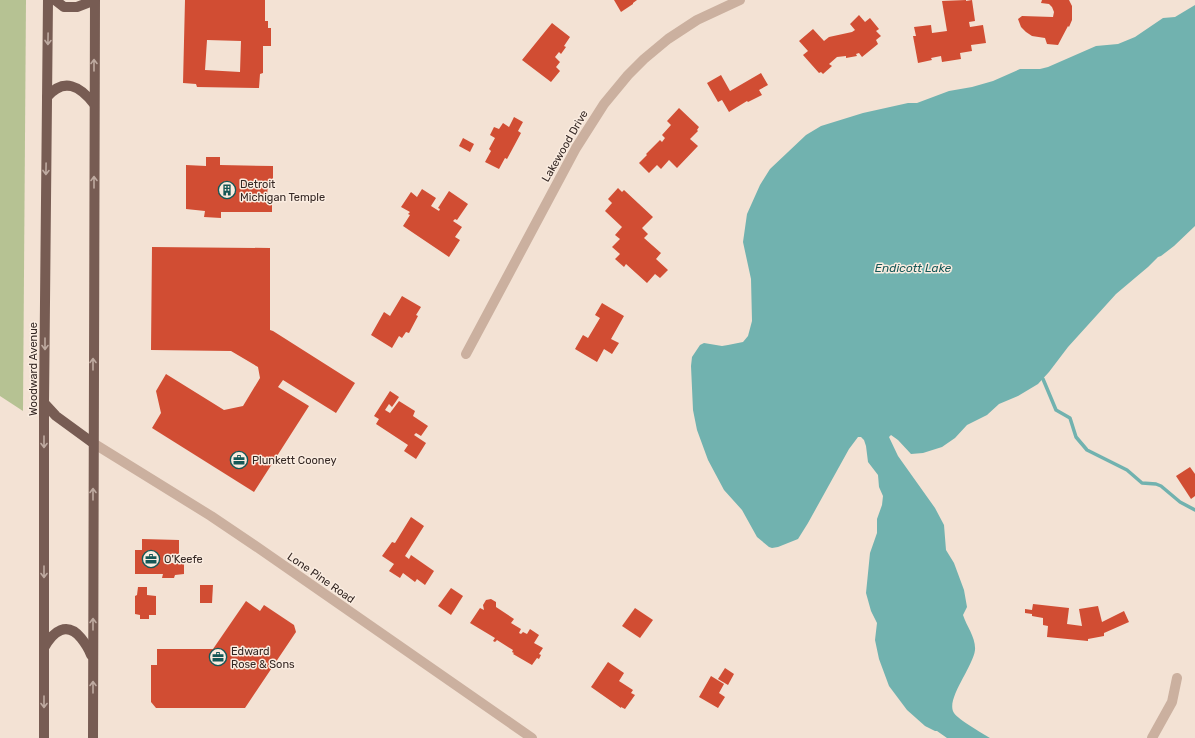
<svg xmlns="http://www.w3.org/2000/svg" width="1195" height="738" font-family="Rubik,sans-serif">
	<style>
		.green { fill: #b6c293 }
		.water { fill: #71b2af }
		.lines { fill: none; stroke-linecap: round; stroke-linejoin: round }
		.stream { stroke: #71b2af; stroke-width: 3.5 }
		.building { fill: #d14d33; fill-rule: evenodd }
		.minor { stroke: #cbb09f; stroke-width: 10 }
		.major { stroke: #775c53; stroke-width: 10 }
		.oneway { stroke: #bfaba1 }
		.labels { text-anchor: middle; dominant-baseline: central; stroke-width: 3; stroke-linejoin: round; paint-order: stroke }
		.street-label { font-size: 11px; fill: #342723; stroke: #faece0 }
		.poi-label { font-size: 11px; fill: #342723; stroke: #faece0; text-anchor: start }
		.water-label { font-size: 12px; font-style: italic; fill: #165857; stroke: #faece0 }
	</style>
	<rect width="100%" height="100%" fill="#f3e2d4"/>
	<polygon class="green" points="0,0 26,0 23,411 0,396"/>
	<path class="water" d="M 1195,5 L 1195,226 L 1174,246 L 1161,256 L 1158,257 L 1148,267 L 1116,294 L 1068,347 L 1049,372 L 1038,384 L 1018,396 L 999,404 L 987,415 L 967,425 L 955,438 L 942,447 L 923,453 L 911,454 L 898,440 L 891,435 L 889,437 L 898,456 L 935,508 L 944,525 L 946,550 L 954,563 L 964,590 L 967,607 L 963,615 C 967,627 976,638 975,650 C 973,667 945,700 954,713 C 959,720 982,733 990,738 L 947,738 L 937,731 L 935,731 L 925,726 L 907,710 L 889,686 L 879,659 L 875,640 L 877,623 L 871,611 L 866,593 L 870,553 L 877,533 L 877,519 L 882,505 L 883,496 L 879,487 L 878,475 L 868,462 L 866,446 L 864,440 L 861,437 L 858,437 L 849,449 L 808,523 L 798,539 L 778,547 L 772,548 L 769,547 L 757,537 L 742,510 L 724,490 L 708,460 L 697,430 L 693,410 L 691,366 L 692,357 L 700,345 L 704,343 L 722,346 L 728,345 L 743,342 L 748,336 L 752,321 L 751,279 L 743,242 L 747,214 L 760,185 L 770,169 L 806,135 L 821,126 L 863,113 L 908,103 L 917,103 L 949,91 L 972,87 L 993,81 L 1020,69 L 1040,69 L 1048,67 L 1096,46 L 1118,44 L 1135,37 L 1163,18 L 1175,17 Z"/>
	<g class="lines">
		<polyline class="stream" points="1043,379 1056,410 1070,418 1076,437 1087,450 1127,470 1142,483 1156,484 1161,486 1180,502 1195,510"/>
	</g>
	<g class="building">
		<path d="M 185,0 L 265,0 L 265,21 L 268,21 L 268,28 L 271,28 L 271,46 L 263,46 L 263,73 L 260,74 L 259,88 L 197,87 L 196,84 L 183,83 ZM 207,40 L 241,41 L 240,72 L 205,70 Z"/>
		<polygon points="614,0 637,0 633,3 633,4 621,12"/>
		<polygon points="966,0 966,1 972,0 975,21 969,22 970,27 983,25 986,43 971,45 972,51 960,53 961,59 942,62 941,56 931,58 932,60 918,63 913,36 916,36 914,27 931,25 932,33 947,31 942,1"/>
		<polygon points="1042,0 1069,0 1072,6 1072,20 1069,27 1068,26 1058,45 1047,44 1045,38 1032,36 1026,32 1021,27 1018,19 1022,16 1053,17 1054,12 1052,7 1049,4 1041,3"/>
		<polygon points="859,15 865,22 870,18 879,29 876,31 881,36 876,40 878,44 862,57 859,53 856,54 857,56 846,58 846,56 837,57 829,64 832,66 823,74 821,72 819,73 803,55 808,51 799,41 813,29 824,41 829,37 852,32 855,30 850,24"/>
		<polygon points="552,23 570,37 564,46 566,47 561,54 559,52 555,57 560,62 556,67 560,71 551,82 522,60"/>
		<polygon points="761,73 768,85 759,90 762,95 748,102 747,101 729,112 722,100 718,102 707,83 721,75 730,91"/>
		<polygon points="679,108 699,127 697,130 698,131 690,139 698,146 677,168 669,160 661,169 657,165 649,173 639,163 647,155 646,154 660,140 662,142 665,138 662,135 671,125 667,121"/>
		<polygon points="514,117 523,122 518,131 521,133 507,159 505,158 499,169 485,162 491,151 489,149 495,138 490,135 494,127 499,129 503,123 509,127"/>
		<polygon points="463,138 474,144 470,152 459,146"/>
		<polygon points="206,157 220,157 220,165 273,166 273,182 268,183 267,197 272,197 272,212 221,212 221,218 204,217 205,211 186,209 186,165 206,166"/>
		<polygon points="618,188 622,192 624,190 653,217 642,228 648,234 644,238 661,253 656,259 668,270 660,278 655,274 647,283 626,264 624,267 615,259 620,254 612,247 620,239 615,235 622,227 605,211 612,203 608,199"/>
		<polygon points="422,189 436,198 431,206 439,211 440,209 438,208 449,191 468,204 457,220 455,219 453,221 462,227 455,237 460,240 449,257 403,226 410,215 408,214 410,212 401,207 411,192 417,197"/>
		<polygon points="152,247 270,248 270,330 273,331 355,383 336,413 283,380 278,387 309,406 254,492 152,428 161,413 156,391 166,374 224,410 243,406 260,378 258,367 231,351 151,350"/>
		<polygon points="402,296 421,307 416,315 418,316 409,333 406,332 402,338 399,336 392,348 371,335 384,312 390,316"/>
		<polygon points="602,303 624,316 611,339 619,343 612,354 604,349 597,362 575,349 583,335 588,338 600,318 595,315"/>
		<polygon points="390,391 399,397 392,407 389,404 385,410 390,413 399,401 415,411 413,416 428,426 421,436 416,433 414,435 426,443 416,459 404,451 408,445 376,424 379,419 374,416"/>
		<polygon points="1190,467 1195,474 1195,496 1191,499 1176,476"/>
		<polygon points="411,517 424,526 405,556 409,559 411,555 434,571 425,585 417,579 415,582 403,573 400,578 389,571 394,564 382,556 392,542 395,543"/>
		<polygon points="142,539 179,540 179,554 167,555 168,563 184,563 184,574 175,575 174,578 162,578 163,574 135,574 135,550 142,550"/>
		<polygon points="200,585 213,585 212,603 200,603"/>
		<polygon points="138,587 147,587 147,595 156,596 156,615 149,615 149,619 140,619 140,615 135,614 135,596 137,595"/>
		<polygon points="451,588 463,596 451,615 438,606"/>
		<polygon points="491,599 496,602 496,607 514,619 511,623 521,629 519,633 521,634 523,632 527,634 530,629 539,635 534,643 543,648 539,654 541,655 539,659 537,658 532,665 513,654 514,653 512,652 513,650 497,640 495,642 493,641 495,638 470,623 480,608 484,610 483,605 486,600"/>
		<polygon points="246,601 260,611 264,605 294,625 296,632 245,708 156,708 151,702 151,665 157,665 157,649 213,649"/>
		<polygon points="1033,604 1069,608 1067,624 1082,626 1079,609 1098,606 1102,622 1124,611 1129,622 1104,633 1104,636 1088,639 1088,641 1047,637 1048,626 1043,625 1043,618 1032,616 1032,614 1025,613 1025,609 1032,610"/>
		<polygon points="635,608 653,620 640,638 622,626"/>
		<polygon points="608,662 624,673 619,681 633,690 631,693 635,695 625,709 621,707 621,708 591,687"/>
		<polygon points="725,668 734,674 728,685 718,679"/>
		<polygon points="711,676 724,684 719,693 725,697 718,708 699,697"/>
	</g>
	<g class="lines">
		<g class="minor">
			<polyline points="466,354 576,148 604,104 628,75 644,59 668,39 697,20 740,0"/>
			<polyline points="93,443 211,516 254,545 532,738"/>
			<polyline points="1152,738 1172,702 1177,678"/>
		</g>
		<g class="major">
			<polyline points="55,0 64,7 77,7 95,0"/>
			<path d="M 47,97 C 64,77 80,86 94,104"/>
			<polyline points="44,403 56,416 93,443"/>
			<path d="M 44,648 C 53,631 67,621 81,638 C 85,643 89,649 91,655"/>
			<polyline points="44,738 44,403 48,0"/>
			<polyline points="93,738 95,0"/>
		</g>
	</g>
	<defs><path id="oneway-shaft" d="M-6 0H5M1.5-3L5.5 0L1.5 3" fill="none" stroke-width="1.6" stroke-linecap="round" stroke-linejoin="round"/></defs>
	<g class="oneway">
		<use href="#oneway-shaft" transform="translate(48 39) rotate(91)"/>
		<use href="#oneway-shaft" transform="translate(94 65) rotate(-90)"/>
		<use href="#oneway-shaft" transform="translate(46 169) rotate(91)"/>
		<use href="#oneway-shaft" transform="translate(94 182) rotate(-90)"/>
		<use href="#oneway-shaft" transform="translate(45 344) rotate(90)"/>
		<use href="#oneway-shaft" transform="translate(93 364) rotate(-90)"/>
		<use href="#oneway-shaft" transform="translate(44 442) rotate(90)"/>
		<use href="#oneway-shaft" transform="translate(93 494) rotate(-90)"/>
		<use href="#oneway-shaft" transform="translate(44 572) rotate(90)"/>
		<use href="#oneway-shaft" transform="translate(93 624) rotate(-90)"/>
		<use href="#oneway-shaft" transform="translate(93 687) rotate(-90)"/>
		<use href="#oneway-shaft" transform="translate(44 702) rotate(90)"/>
	</g>
	<defs>
		<symbol id="building-ring" viewBox="-11 -11 22 22"><circle r="9.5" fill="#faece0" stroke="#165857" stroke-width="1.5"/><path d="M-4-6H4V6H1V3H-1V6H-4ZM-2.5-4.3h1.7v1.8h-1.7ZM.8-4.3h1.7v1.8H.8ZM-2.5-1h1.7V.8h-1.7ZM.8-1h1.7V.8H.8Z" fill="#165857"/></symbol>
		<symbol id="office-ring" viewBox="-11 -11 22 22"><circle r="9.5" fill="#faece0" stroke="#165857" stroke-width="1.5"/><path d="M-6-3h4V-5.5h4V-3h4V5H-6ZM-1-4.5V-3h2v-1.5ZM-6 0V1H6V0Z" fill="#165857"/></symbol>
	</defs>
	<g fill-rule="evenodd">
		<use href="#building-ring" x="217" y="180" width="20" height="20"/>
		<use href="#office-ring" x="229" y="450" width="20" height="20"/>
		<use href="#office-ring" x="141" y="549" width="20" height="20"/>
		<use href="#office-ring" x="208" y="647" width="20" height="20"/>
	</g>
	<g class="labels">
		<g class="street-label">
			<text transform="translate(565 146) rotate(-60)">Lakewood Drive</text>
			<text transform="translate(33 369) rotate(-90)">Woodward Avenue</text>
			<text transform="translate(321 578) rotate(35)">Lone Pine Road</text>
		</g>
		<g class="poi-label">
			<text x="240" y="184">Detroit<tspan x="240" dy="13">Michigan Temple</tspan></text>
			<text x="252" y="460">Plunkett Cooney</text>
			<text x="164" y="559">O'Keefe</text>
			<text x="231" y="651">Edward<tspan x="231" dy="13">Rose &amp; Sons</tspan></text>
		</g>
		<g class="water-label">
			<text x="913" y="268">Endicott Lake</text>
		</g>
	</g>
</svg>
